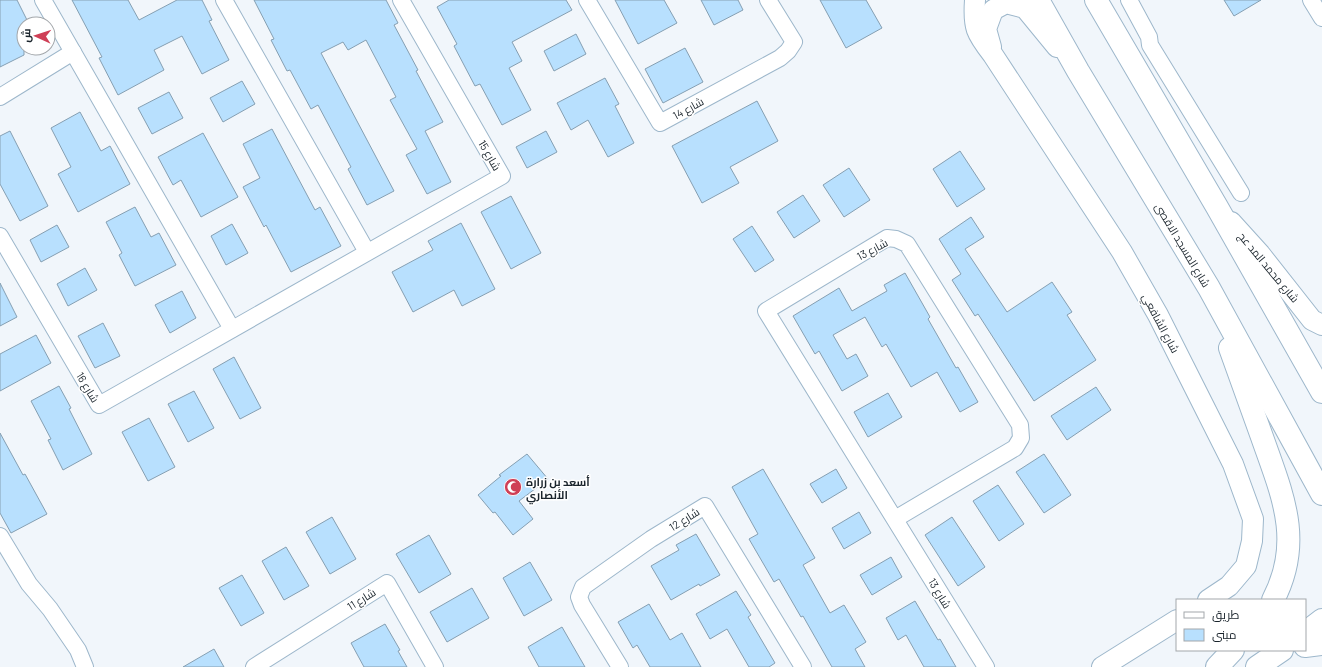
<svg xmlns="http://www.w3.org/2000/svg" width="1322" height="667" font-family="Barlow,Cairo,sans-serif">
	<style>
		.building { fill: #b8e0fe; stroke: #859fb2 }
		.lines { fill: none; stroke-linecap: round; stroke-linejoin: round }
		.minor-casing { stroke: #9db7cb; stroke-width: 18 }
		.tertiary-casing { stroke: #9db7cb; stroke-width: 22 }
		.secondary-casing { stroke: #9db7cb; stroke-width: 24 }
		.minor { stroke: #fff; stroke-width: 16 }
		.tertiary { stroke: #fff; stroke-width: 20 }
		.secondary { stroke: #fff; stroke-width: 22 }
		.labels { text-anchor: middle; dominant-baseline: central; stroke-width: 3; stroke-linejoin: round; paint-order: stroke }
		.street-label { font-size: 11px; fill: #1a242c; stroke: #fff }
		.poi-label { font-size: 11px; font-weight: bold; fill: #1a242c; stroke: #fff; text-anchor: start }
	</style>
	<rect width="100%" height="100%" fill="#f1f6fb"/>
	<g class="building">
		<polygon points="0,0 17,0 29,24 24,24 24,55 0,67"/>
		<polygon points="72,0 128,0 139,20 177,0 202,0 212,20 209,21 229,60 202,74 182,36 154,50 164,70 118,95 99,58 102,57"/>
		<polygon points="254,0 386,0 398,23 394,25 418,70 416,71 443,122 425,131 451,182 427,194 406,155 417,149 390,100 396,97 366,40 348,50 343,42 321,53 394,191 367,205 348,169 351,167 318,105 311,109 290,70 287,71 271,40 274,39"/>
		<polygon points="449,0 566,0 572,10 512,42 522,61 509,68 531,110 502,125 480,84 475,86 454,46 457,44 437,7"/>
		<polygon points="615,0 664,0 677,23 638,44"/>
		<polygon points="701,0 738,0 743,10 714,25"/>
		<polygon points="820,0 866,0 882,28 846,48"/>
		<polygon points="1224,0 1261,0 1234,16"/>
		<polygon points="576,34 586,54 554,71 544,51"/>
		<polygon points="685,48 703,82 663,103 645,69"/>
		<polygon points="605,78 619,104 615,106 634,143 608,157 588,120 571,130 557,103"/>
		<polygon points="242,81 255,104 223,122 210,98"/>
		<polygon points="169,92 183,118 152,134 138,108"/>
		<polygon points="757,101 778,141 730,167 739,183 702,203 672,146"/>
		<polygon points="80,112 101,151 110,146 130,184 78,212 58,174 71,167 51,128"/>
		<polygon points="272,129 315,210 320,207 341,246 291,272 266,225 264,227 243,187 260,178 243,144"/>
		<polygon points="10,131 48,206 20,221 0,184 0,136"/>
		<polygon points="546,131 557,152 527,168 516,147"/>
		<polygon points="203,133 238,197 201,217 181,180 173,185 158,157"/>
		<polygon points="960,151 985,189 957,207 933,169"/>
		<polygon points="849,168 870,200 844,217 823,185"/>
		<polygon points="803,195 820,221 794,238 777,212"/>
		<polygon points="511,196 541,253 511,269 481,212"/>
		<polygon points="135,207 151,237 159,233 176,265 135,286 119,255 122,253 106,222"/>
		<polygon points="971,217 984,237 965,249 1007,312 1052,282 1072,312 1067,315 1096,360 1034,401 978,314 975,316 952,280 961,274 939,239"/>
		<polygon points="461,223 495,289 462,306 454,290 413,312 392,272 433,250 428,241"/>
		<polygon points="232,224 248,253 226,265 211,236"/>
		<polygon points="57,225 69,247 41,262 30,240"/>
		<polygon points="752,226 774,260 755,272 733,239"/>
		<polygon points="85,268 97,290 68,306 57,284"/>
		<polygon points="905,273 930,317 928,319 956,368 958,367 978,402 960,412 937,372 911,387 886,344 882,347 865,317 833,335 847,359 856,354 868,376 842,391 819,351 815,354 793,316 839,288 852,311 887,291 884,285"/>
		<polygon points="0,283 17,317 0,326"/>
		<polygon points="182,291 196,318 170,333 155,305"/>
		<polygon points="103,323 120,356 95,368 78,336"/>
		<polygon points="36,335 51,363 0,391 0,354"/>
		<polygon points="234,357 261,408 240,419 213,369"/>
		<polygon points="59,386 71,408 69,409 92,454 63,470 48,440 51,439 31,401"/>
		<polygon points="1096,387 1111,410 1067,440 1051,416"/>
		<polygon points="194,391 214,428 188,442 168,404"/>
		<polygon points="888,393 902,417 868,437 854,412"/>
		<polygon points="149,418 175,467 148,481 122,432"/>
		<polygon points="0,433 23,475 25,474 47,514 11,533 0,513"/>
		<polygon points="527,454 548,479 519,501 533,519 513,535 495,512 493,513 478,495 501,476 499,475"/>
		<polygon points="1044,454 1071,495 1044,513 1016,472"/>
		<polygon points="763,469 815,558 803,565 830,613 844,605 866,642 855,649 865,667 832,667 803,616 801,617 779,579 774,582 749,539 758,534 732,487"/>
		<polygon points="836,469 847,488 822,503 810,484"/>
		<polygon points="998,485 1024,524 999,541 973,501"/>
		<polygon points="859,512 871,533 844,549 832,528"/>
		<polygon points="332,517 356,559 330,574 306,532"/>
		<polygon points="952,517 985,567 958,586 925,535"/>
		<polygon points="696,534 720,575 700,586 699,584 671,600 651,566 679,550 676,545"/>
		<polygon points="429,535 451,574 419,593 396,554"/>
		<polygon points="286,547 309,586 284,600 262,561"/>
		<polygon points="891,557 902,577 872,595 860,575"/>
		<polygon points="530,562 552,600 524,616 503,578"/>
		<polygon points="242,575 264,613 241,626 219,588"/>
		<polygon points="472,588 489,618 447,642 430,612"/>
		<polygon points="736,591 751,615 748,617 775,663 769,667 749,667 727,629 710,639 696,614"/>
		<polygon points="915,601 938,640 940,639 956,667 924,667 906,635 898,640 886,618"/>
		<polygon points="649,604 670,640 682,633 701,667 650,667 637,645 633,648 618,622"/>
		<polygon points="385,624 400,650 398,651 407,667 364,667 351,643"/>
		<polygon points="562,627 585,667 539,667 528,647"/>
		<polygon points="214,649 224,667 183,667"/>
	</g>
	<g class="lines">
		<defs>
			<g id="minor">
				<polyline points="43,0 232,329"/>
				<polyline points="224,0 367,252"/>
				<polyline points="587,0 660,123 780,58 788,51 794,42 768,0"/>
				<polyline points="1129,0 1149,37 1150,45 1241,193"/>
				<polyline points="1311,0 1322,18"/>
				<polyline points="0,97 73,52"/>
				<polyline points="0,236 99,405 502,176 401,0"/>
				<polyline points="895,519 1015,448 1021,438 1020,425 907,244 896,239 887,238 766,311 986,667"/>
				<polyline points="0,536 29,584 50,609 78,650 85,667"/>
				<polyline points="254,667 387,583 435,667"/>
				<polyline points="620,667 582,605 579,597 583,587 651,539 705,506 803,667"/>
			</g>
			<g id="tertiary">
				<path d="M 975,0 C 973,28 976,33 993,55 L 1122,252 L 1158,315 L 1233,464 L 1253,519 L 1252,541 L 1246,566 L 1229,586 L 1208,600"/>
				<polyline points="991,47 986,29 993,10 1006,3 1025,8 1057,47"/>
				<polyline points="1231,222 1260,254 1312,320 1322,325"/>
				<polyline points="1102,667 1177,620"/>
			</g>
			<g id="secondary">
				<polyline points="1038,0 1078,71 1209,288 1322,494"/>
				<polyline points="1096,0 1217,207 1322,392"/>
				<path d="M 1230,348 C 1241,378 1251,407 1262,437 C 1282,494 1304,541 1273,600"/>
				<polyline points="1305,633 1322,620"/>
				<polyline points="1305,646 1322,644"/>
				<polyline points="1217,667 1233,650"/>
				<polyline points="1257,667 1282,650"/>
			</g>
		</defs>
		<use href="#minor" class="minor-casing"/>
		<use href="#tertiary" class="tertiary-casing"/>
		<use href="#secondary" class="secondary-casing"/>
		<use href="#minor" class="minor"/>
		<use href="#tertiary" class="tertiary"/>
		<use href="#secondary" class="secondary"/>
	</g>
	<defs>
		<symbol id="mosque-disc" viewBox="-11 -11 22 22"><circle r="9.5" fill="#cf3f56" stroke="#fff"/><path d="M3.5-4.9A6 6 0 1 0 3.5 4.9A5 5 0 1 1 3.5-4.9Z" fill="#fff"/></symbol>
	</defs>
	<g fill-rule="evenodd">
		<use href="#mosque-disc" x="503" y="477" width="20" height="20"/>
	</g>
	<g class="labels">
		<g class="street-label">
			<text transform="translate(688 108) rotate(-29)">شارع 14</text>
			<text transform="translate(490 155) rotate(60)">شارع 15</text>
			<text transform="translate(1183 245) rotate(59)">شارع المسجد الاقصى</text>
			<text transform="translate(872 249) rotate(-28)">شارع 13</text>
			<text transform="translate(1269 267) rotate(50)">شارع محمد المد عج</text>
			<text transform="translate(1161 323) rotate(62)">شارع الشافعي</text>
			<text transform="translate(88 387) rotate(59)">شارع 16</text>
			<text transform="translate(684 519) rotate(-32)">شارع 12</text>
			<text transform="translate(940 593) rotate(59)">شارع 13</text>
			<text transform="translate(361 599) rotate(-32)">شارع 11</text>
		</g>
		<g class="poi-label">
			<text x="526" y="481">أسعد بن زرارة<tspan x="526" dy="13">الأنصاري</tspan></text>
		</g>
	</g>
	<rect x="1176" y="599" width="130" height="52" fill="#ffffff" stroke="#a3a7ab"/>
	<rect x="1184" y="612" width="20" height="6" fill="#ffffff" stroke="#a3a7ab"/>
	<text x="1212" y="619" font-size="12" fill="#1a242c">طريق</text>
	<rect x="1184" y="629" width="20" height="12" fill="#b8e0fe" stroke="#a3a7ab"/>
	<text x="1212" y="639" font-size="12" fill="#1a242c">مبنى</text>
	<g transform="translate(36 36) rotate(273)"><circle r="19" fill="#ffffff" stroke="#a3a7ab"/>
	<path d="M0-3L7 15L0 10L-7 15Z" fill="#cf3f56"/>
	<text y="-6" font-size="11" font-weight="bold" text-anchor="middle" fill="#1a242c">ش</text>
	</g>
</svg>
